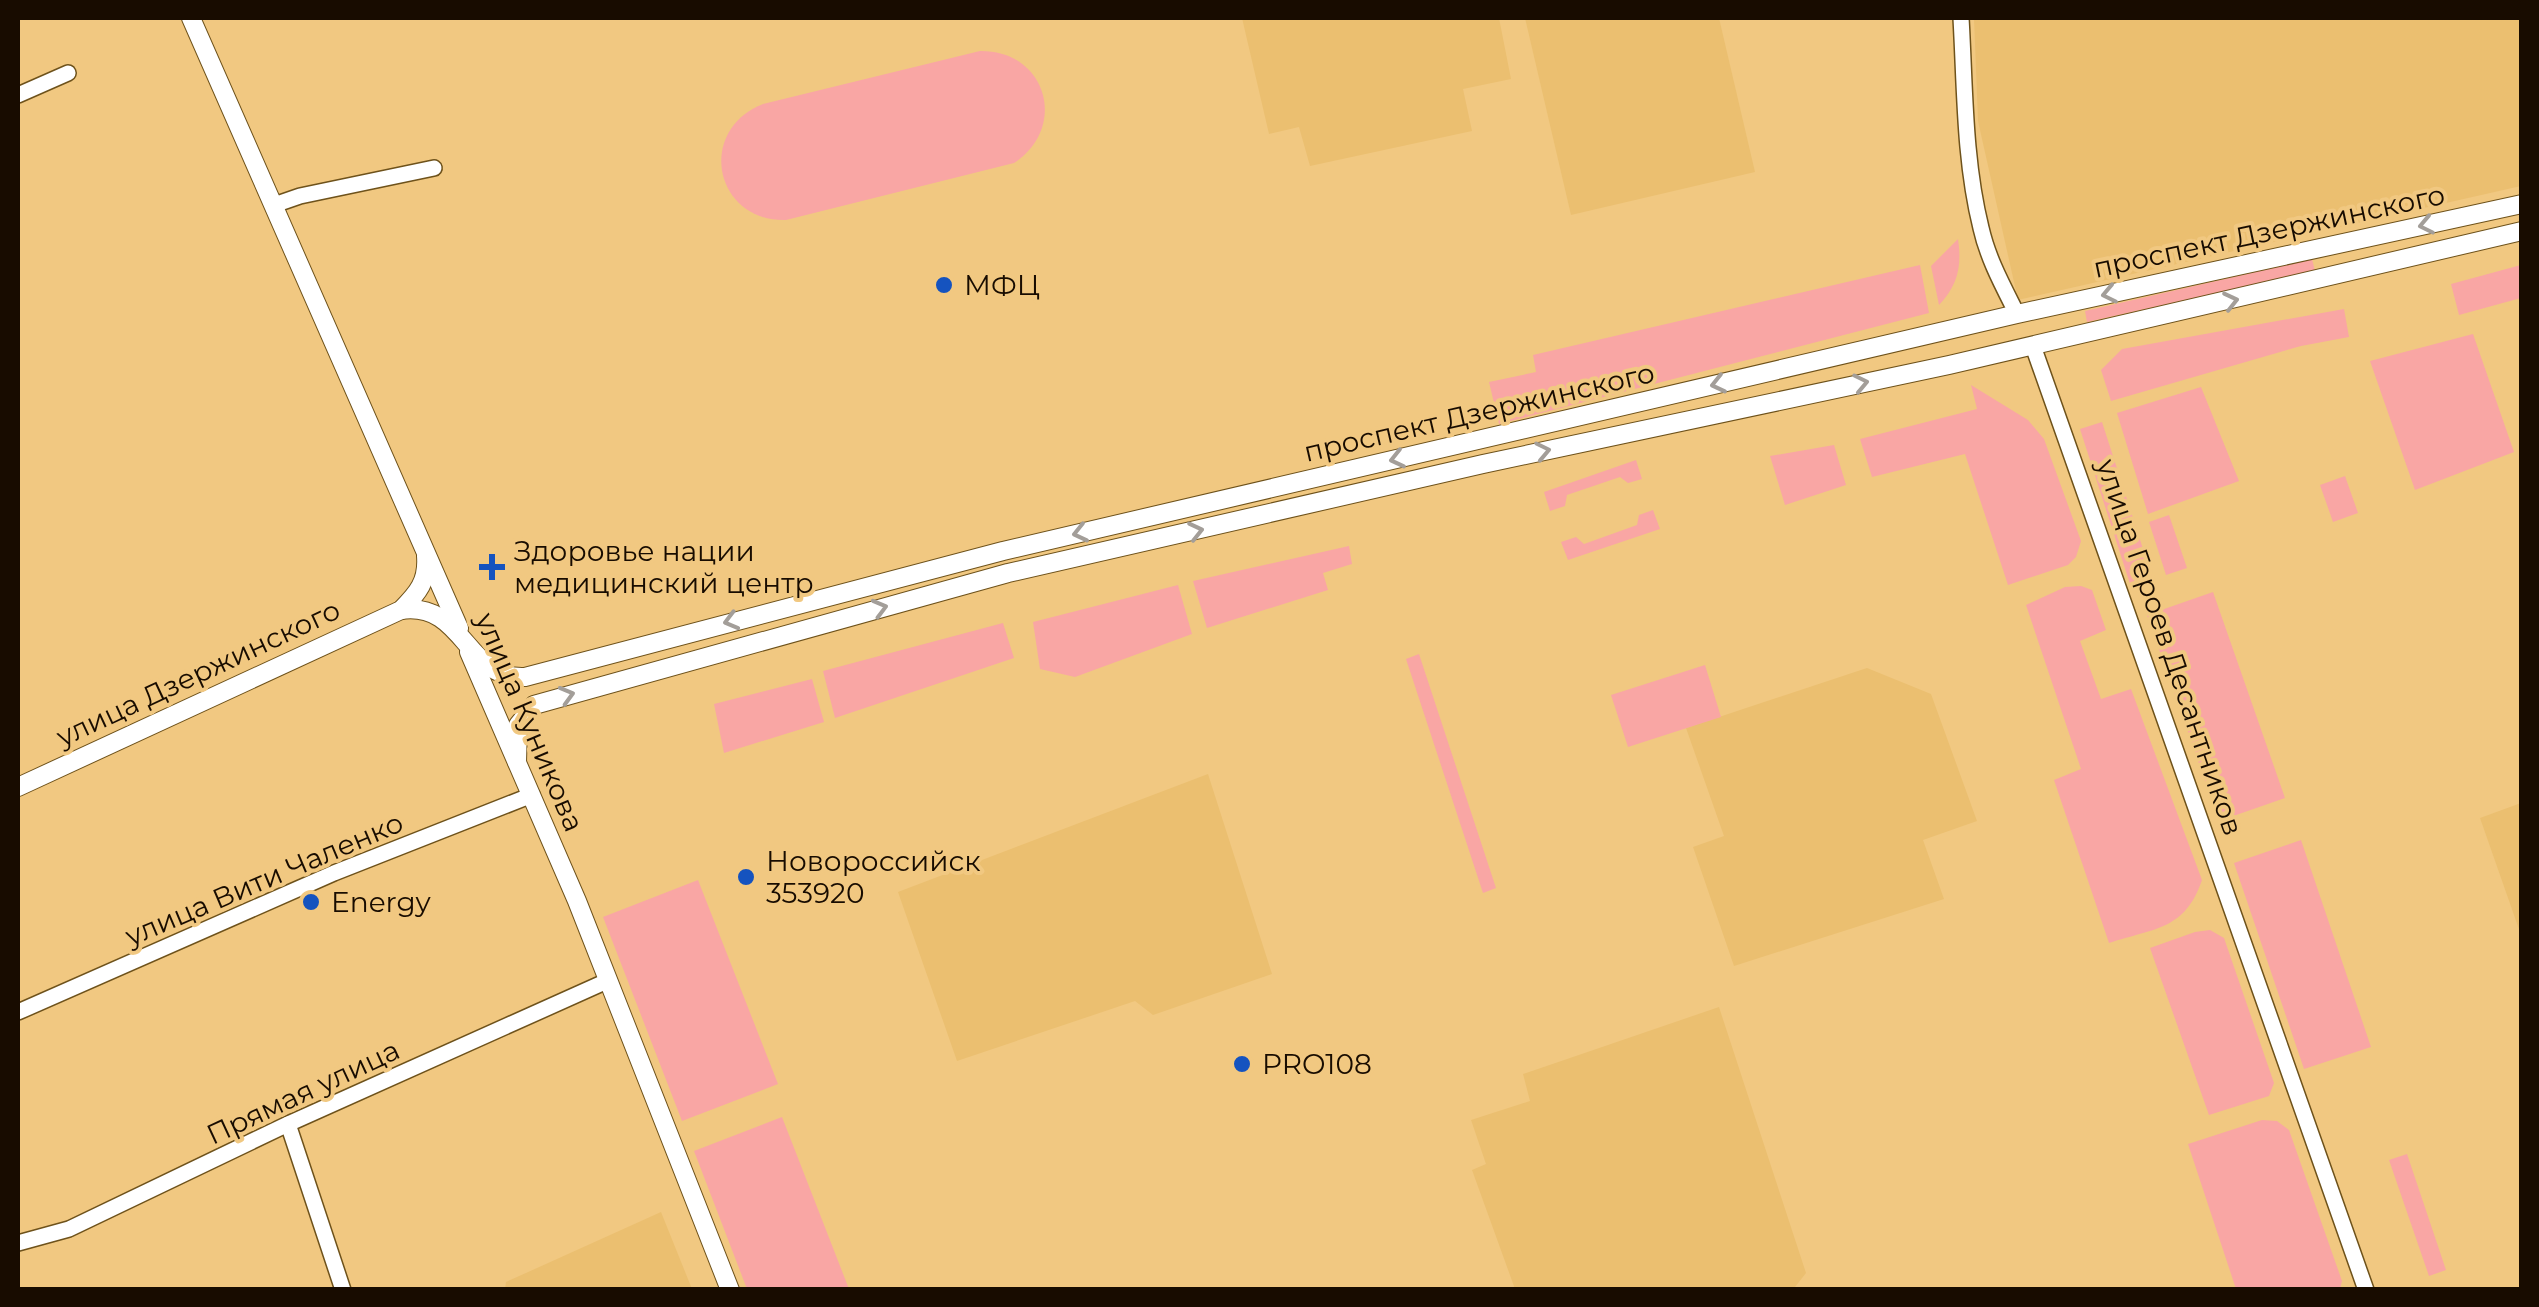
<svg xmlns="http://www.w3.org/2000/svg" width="2539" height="1307" font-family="Montserrat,sans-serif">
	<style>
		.built { fill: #ebbf70 }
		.green { fill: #f9a6a4 }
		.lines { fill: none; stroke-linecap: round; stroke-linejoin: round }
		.minor-casing { stroke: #6e521b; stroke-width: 18 }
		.tertiary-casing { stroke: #6e521b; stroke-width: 20 }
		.minor { stroke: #fff; stroke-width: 15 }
		.tertiary { stroke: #fff; stroke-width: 18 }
		.oneway { stroke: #a39e99 }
		.poi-dot { fill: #1553bf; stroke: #f1c881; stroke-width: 4 }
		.labels { text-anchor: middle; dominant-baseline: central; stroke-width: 8; stroke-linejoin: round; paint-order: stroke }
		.street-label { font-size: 28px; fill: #180c00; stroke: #f1c881 }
		.poi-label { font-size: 28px; fill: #180c00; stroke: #f1c881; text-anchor: start }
	</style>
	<rect width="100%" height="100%" fill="#f1c881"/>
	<g class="built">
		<polygon points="1242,18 1499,18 1511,79 1463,89 1472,131 1310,166 1299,127 1269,134"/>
		<polygon points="1525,18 1719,18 1755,172 1571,215"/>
		<polygon points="1974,18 2521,18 2521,186 2018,300 1978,121"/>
		<polygon points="1867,668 1931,694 1977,821 1923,840 1944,899 1734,966 1693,847 1724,836 1686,728"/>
		<polygon points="1208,774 1272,974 1153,1015 1135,1001 957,1061 898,892"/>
		<polygon points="2521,803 2522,803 2521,935 2480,818"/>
		<polygon points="1719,1007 1806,1273 1795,1287 1787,1289 1515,1289 1472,1170 1486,1164 1471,1120 1530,1101 1523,1074"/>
		<polygon points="661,1212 692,1289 505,1289 506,1282"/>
	</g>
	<g class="green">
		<path d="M 980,51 C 1046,50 1069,127 1014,163 L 786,220 C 714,222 696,130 763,104 Z"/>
		<path d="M 1958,239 C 1962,266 1958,285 1939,305 L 1931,266 Z"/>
		<polygon points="2312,259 2315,271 2087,322 2085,311"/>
		<polygon points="1920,265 1929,313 1499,424 1489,382 1536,372 1533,355"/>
		<polygon points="2521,265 2521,298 2459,315 2451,284"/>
		<polygon points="2344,309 2349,337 2301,346 2111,401 2101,370 2122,349"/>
		<polygon points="2473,334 2514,452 2415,490 2370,361"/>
		<polygon points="1971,385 2028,420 2044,439 2081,541 2076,557 2068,565 2008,585 1965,454 1872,477 1860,439 1977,409"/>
		<polygon points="2201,387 2239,481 2148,514 2117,413"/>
		<polygon points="2102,422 2153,580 2131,587 2080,429"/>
		<polygon points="1834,445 1846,485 1785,505 1770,456"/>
		<polygon points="1636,460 1642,479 1628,483 1620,477 1567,495 1565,506 1550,511 1544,492"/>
		<polygon points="2345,476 2358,513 2333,522 2320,485"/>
		<polygon points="1653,510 1660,529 1568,560 1561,542 1576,537 1584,544 1637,525 1639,515"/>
		<polygon points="2169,515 2187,568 2166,575 2149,522"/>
		<polygon points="1349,546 1352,564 1323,573 1328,590 1207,628 1193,581"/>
		<polygon points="1178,585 1192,634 1075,677 1040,669 1033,622"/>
		<path d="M 2081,586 L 2092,590 L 2106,630 L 2080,641 L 2101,699 L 2131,689 L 2202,880 C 2185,930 2155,928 2109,943 L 2054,780 L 2081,769 L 2026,605 L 2065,587 Z"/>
		<polygon points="2213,592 2285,798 2219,821 2147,615"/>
		<polygon points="1003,623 1014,658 835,718 823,671"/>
		<polygon points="1419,654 1496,888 1483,893 1406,659"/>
		<polygon points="1705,665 1721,717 1628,747 1611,695"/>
		<polygon points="812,679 824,722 724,753 714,704"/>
		<polygon points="2301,840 2371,1047 2304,1069 2234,863"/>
		<polygon points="698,880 778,1084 682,1121 603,917"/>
		<polygon points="2210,930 2224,938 2274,1083 2269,1096 2209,1115 2150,948 2195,932"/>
		<polygon points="782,1117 849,1289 747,1289 694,1151"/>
		<polygon points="2262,1120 2277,1121 2289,1130 2342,1281 2340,1289 2236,1289 2188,1144"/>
		<polygon points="2407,1154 2446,1270 2429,1276 2389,1160"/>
	</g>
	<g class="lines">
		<defs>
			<g id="minor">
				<path d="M 1961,18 C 1965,87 1964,160 1981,228 C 1988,259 2003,286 2017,314"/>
				<polyline points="18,95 68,73"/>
				<polyline points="274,205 300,196 434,168"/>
				<polyline points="2033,346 2366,1290"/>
				<polyline points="18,1012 334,873 532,795"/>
				<polyline points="288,1124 343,1290"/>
				<polyline points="18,1243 69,1229 288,1124 607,981"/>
			</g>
			<g id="tertiary">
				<polyline points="191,18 459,628"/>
				<path d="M 401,610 C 465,601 465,680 525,677 L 1003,551 L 2017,314 L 2522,204"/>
				<polyline points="469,652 577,901 730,1290"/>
				<polyline points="517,762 518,725 534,705 1008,573 1483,464 1949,365 2522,231"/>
				<path d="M 18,787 L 401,610 C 418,593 428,581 426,556"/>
			</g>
		</defs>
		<use href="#minor" class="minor-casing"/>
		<use href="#tertiary" class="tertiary-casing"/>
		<use href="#minor" class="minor"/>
		<use href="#tertiary" class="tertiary"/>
	</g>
	<defs><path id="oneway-chevron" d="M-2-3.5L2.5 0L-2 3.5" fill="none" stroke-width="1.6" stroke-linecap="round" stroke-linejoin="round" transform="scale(2.5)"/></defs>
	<g class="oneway">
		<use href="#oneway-chevron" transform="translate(2426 225) rotate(168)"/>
		<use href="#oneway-chevron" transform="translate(2109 294) rotate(168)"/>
		<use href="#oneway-chevron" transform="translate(2231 301) rotate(-13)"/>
		<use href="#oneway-chevron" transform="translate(1861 383) rotate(-12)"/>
		<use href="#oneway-chevron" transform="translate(1718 384) rotate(167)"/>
		<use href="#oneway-chevron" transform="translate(1543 451) rotate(-12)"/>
		<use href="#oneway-chevron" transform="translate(1397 459) rotate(167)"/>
		<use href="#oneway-chevron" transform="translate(1196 531) rotate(-13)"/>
		<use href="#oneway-chevron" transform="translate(1080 533) rotate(167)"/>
		<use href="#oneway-chevron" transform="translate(880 608) rotate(-15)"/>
		<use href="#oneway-chevron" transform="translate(731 621) rotate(165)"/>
		<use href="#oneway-chevron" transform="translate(567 695) rotate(-16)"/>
	</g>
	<g class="poi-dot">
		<circle cx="944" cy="285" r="10"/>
		<path d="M487 552h10v10h10v10h-10v10h-10v-10h-10v-10h10z"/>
		<circle cx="746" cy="877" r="10"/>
		<circle cx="311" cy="902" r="10"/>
		<circle cx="1242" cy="1064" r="10"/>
	</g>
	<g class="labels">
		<g class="street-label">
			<text transform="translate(2269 231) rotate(-12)">проспект Дзержинского</text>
			<text transform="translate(1479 412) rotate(-13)">проспект Дзержинского</text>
			<text transform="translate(2170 647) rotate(71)">улица Героев Десантников</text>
			<text transform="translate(198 673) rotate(-25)">улица Дзержинского</text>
			<text transform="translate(530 722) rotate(67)">улица Куникова</text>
			<text transform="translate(264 879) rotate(-23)">улица Вити Чаленко</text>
			<text transform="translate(303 1092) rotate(-25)">Прямая улица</text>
		</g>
		<g class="poi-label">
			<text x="964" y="285">МФЦ</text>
			<text x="514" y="551">Здоровье нации<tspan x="514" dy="32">медицинский центр</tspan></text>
			<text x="766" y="861">Новороссийск<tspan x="766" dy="32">353920</tspan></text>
			<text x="331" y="902">Energy</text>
			<text x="1262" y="1064">PRO108</text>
		</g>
	</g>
	<rect width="2539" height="1307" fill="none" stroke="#180c00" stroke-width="40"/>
</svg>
